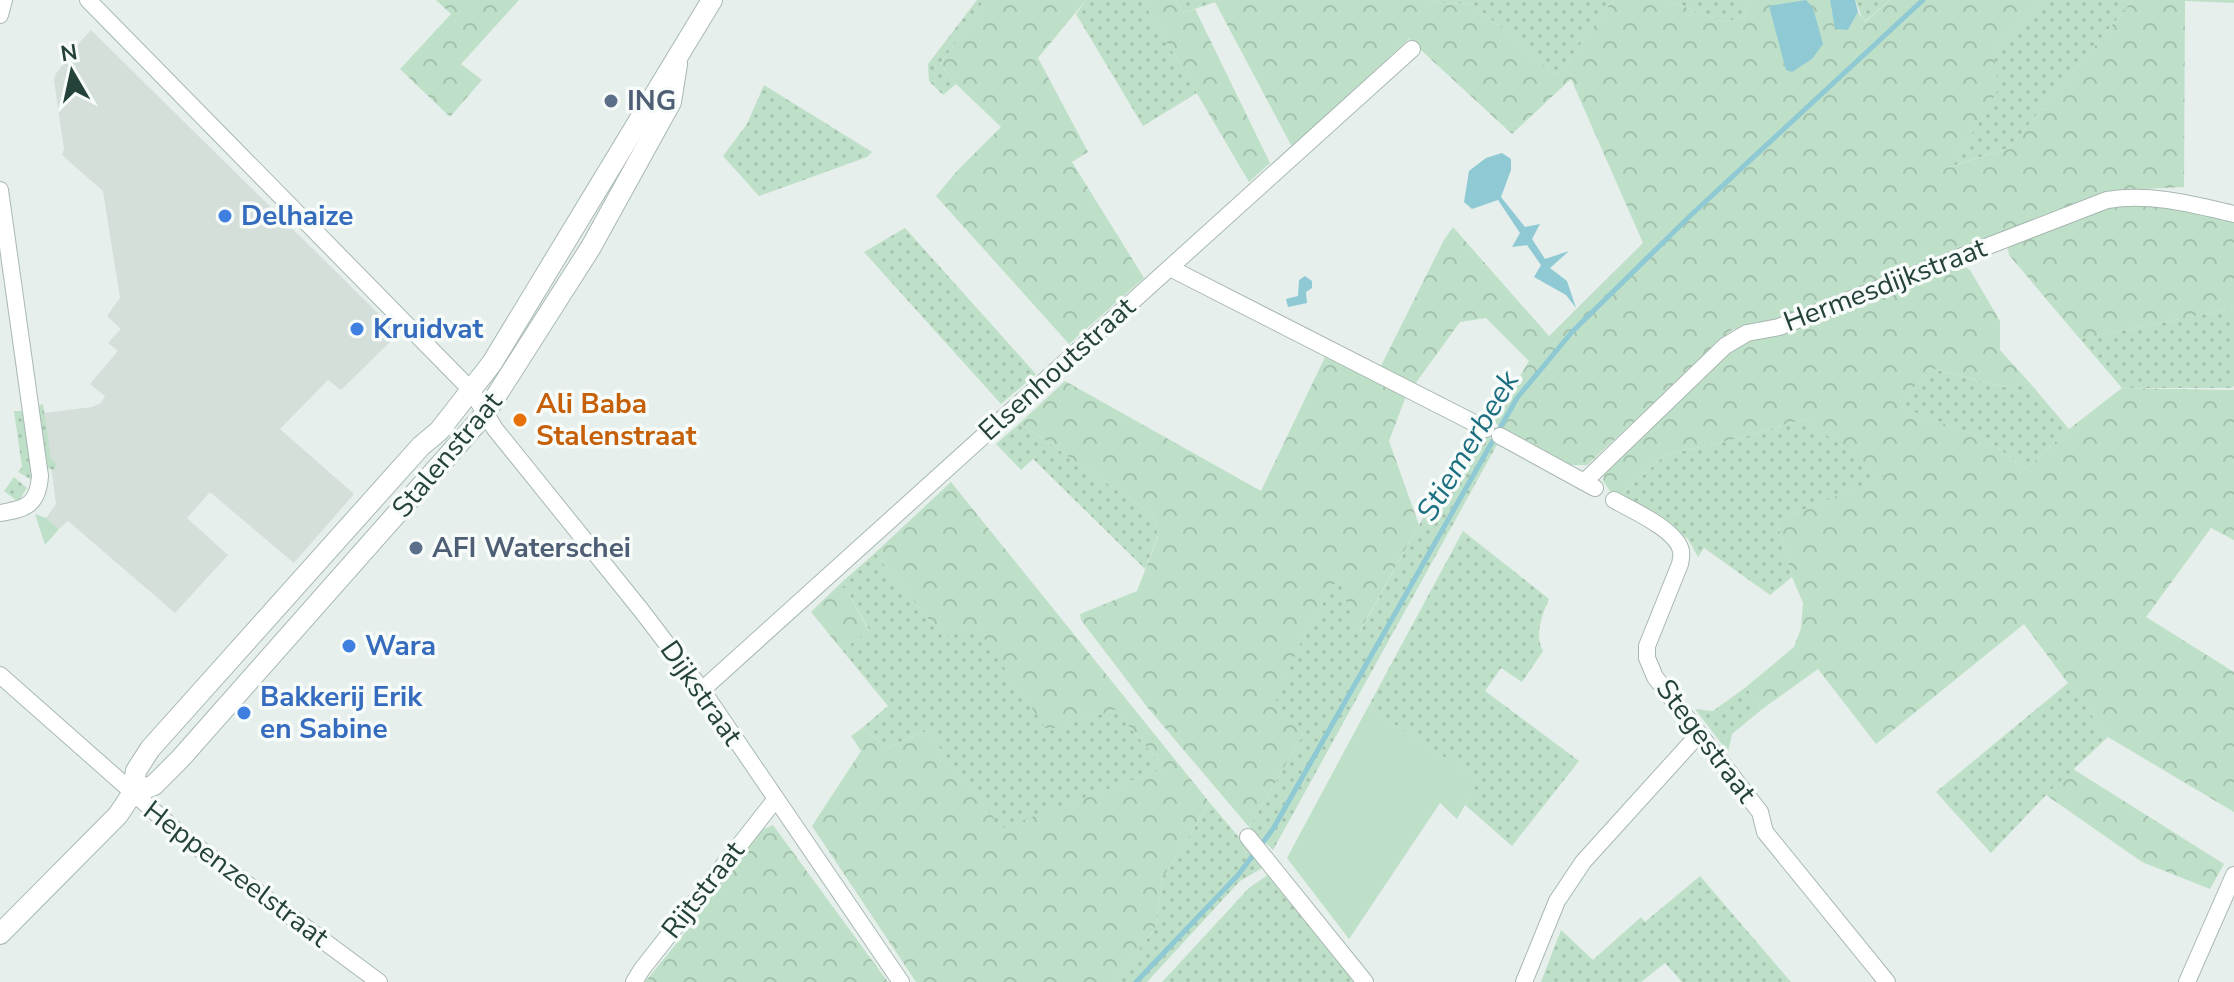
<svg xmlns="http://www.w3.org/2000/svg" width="2234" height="982" font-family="'Nunito Sans',sans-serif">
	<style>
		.built { fill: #d4dfda }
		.grass { fill: url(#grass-dots) }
		.forest { fill: url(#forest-crowns) }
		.garden { fill: #bfe0c8 }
		.water { fill: #8ec9d4 }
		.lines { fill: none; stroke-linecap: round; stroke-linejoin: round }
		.stream { stroke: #8ec9d4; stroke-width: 5 }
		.minor-casing { stroke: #a8b8b2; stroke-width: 18 }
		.tertiary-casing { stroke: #a8b8b2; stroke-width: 22 }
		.minor { stroke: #fff; stroke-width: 16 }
		.tertiary { stroke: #fff; stroke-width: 20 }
		.service-dot { fill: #5c6f8a; stroke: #f7fbf9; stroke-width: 3 }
		.shop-dot { fill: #3f7fe0; stroke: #f7fbf9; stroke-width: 3 }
		.food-dot { fill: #e8710a; stroke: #f7fbf9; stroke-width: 3 }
		.labels { text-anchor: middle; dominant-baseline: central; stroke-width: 7; stroke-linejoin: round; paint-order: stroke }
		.service-label { font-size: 28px; font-weight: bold; fill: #4e5e75; stroke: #f7fbf9; text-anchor: start }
		.shop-label { font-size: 28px; font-weight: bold; fill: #366cbe; stroke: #f7fbf9; text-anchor: start }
		.street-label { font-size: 28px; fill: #24423a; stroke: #f7fbf9 }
		.food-label { font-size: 28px; font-weight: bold; fill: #c56008; stroke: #f7fbf9; text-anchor: start }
		.water-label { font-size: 30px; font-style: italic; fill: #1c6f80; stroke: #f7fbf9 }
	</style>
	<defs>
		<pattern id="grass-dots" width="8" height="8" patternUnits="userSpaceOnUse" patternTransform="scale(2)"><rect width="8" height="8" fill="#bfe0c8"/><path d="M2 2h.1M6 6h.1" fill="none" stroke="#a4c1ad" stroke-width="1.8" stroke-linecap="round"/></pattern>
		<pattern id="forest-crowns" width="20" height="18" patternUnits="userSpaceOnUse" patternTransform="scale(2)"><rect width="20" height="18" fill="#bfe0c8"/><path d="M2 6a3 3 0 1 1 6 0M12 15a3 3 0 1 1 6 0" fill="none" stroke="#a4c1ad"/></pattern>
	</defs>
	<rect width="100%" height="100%" fill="#e6efeb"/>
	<polygon class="built" points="91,30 396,331 393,339 341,390 328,380 280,429 354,494 294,563 210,492 187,518 228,555 175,613 68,521 59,529 46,518 56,504 44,413 92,407 101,403 105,396 90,384 118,351 108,343 121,329 107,316 120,298 103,191 62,155 64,149 54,80 55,75 65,62 63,60"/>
	<g class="grass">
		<polygon points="977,0 982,0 981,10 940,64 956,84 943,95 929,81 928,64"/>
		<polygon points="1086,0 1142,0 1197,93 1143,126 1076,14"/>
		<polygon points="1176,0 1222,0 1182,13"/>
		<polygon points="1428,0 1613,0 1557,76 1473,4 1441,3"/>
		<polygon points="1667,0 1747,0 1745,17 1724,22"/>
		<polygon points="1855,0 1890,0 1864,22"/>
		<polygon points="2043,0 2133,0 2009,148 1946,168 1977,126 1987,107 1993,52"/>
		<polygon points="764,85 872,152 867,157 759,196 723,156 747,124"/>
		<polygon points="905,228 1036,374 1001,404 864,252"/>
		<polygon points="2234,308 2234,386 2232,388 2122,388 2080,339"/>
		<polygon points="1929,368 2005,387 2029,382 2069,429 2026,469 1987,440 1898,406"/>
		<polygon points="43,404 51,459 57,465 53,470 45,467 37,407"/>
		<polygon points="14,411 25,411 35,474 32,480 18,472 22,467"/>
		<polygon points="1804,419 1885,476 1777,521 1792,577 1770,595 1704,548 1698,557 1688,539 1621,495 1665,455 1744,437"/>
		<polygon points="1020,423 1153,515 1158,536 1145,569 1033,459 1021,470 996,444"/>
		<polygon points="1472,430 1499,441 1273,850 1249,827 1303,735 1275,701 1302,639 1338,577 1359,633"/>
		<polygon points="14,477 27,488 20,499 16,500 4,491"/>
		<path d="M 1463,531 L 1549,599 C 1542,615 1534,635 1543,651 L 1522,682 L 1501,668 L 1485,691 L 1579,761 L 1512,846 L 1465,805 L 1478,780 L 1368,707 Z"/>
		<polygon points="875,553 943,637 977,627 1047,729 1115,710 1165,768 1002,829 926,730 888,748 862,728 888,706 842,650 869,630 842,582"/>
		<polygon points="2068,683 2108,737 2046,795 1991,853 1936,792"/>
		<polygon points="1746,687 1761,710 1732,734 1728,752 1695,709 1713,711"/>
		<polygon points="1210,803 1264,867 1240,881 1147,982 1113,982 1155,929 1163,877"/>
		<polygon points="1272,872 1346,968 1353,982 1162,982 1249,888"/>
		<polygon points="1700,876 1791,982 1682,982 1665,963 1641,982 1541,982 1561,930 1593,960 1641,917 1645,922"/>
	</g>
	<g class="forest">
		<polygon points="436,0 519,0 461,64 482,80 450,117 400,69 451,14"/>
		<polygon points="982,0 1086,0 1038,58 1088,152 1072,162 1144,278 1069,344 936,196 958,170 1001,127 956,84 940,64 981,10"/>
		<polygon points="1142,0 1176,0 1182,13 1195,9 1270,163 1249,182"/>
		<polygon points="1222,0 1428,0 1441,3 1473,4 1557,76 1613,0 1667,0 1724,22 1745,17 1747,0 1830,0 1835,28 1848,30 1858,12 1865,22 1890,0 2043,0 1993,52 1999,88 1977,126 1947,168 2009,148 2133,0 2234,0 2234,3 2185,1 2184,187 2127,190 2094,198 1788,318 1732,330 1587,465 1567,465 1493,422 1529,361 1486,318 1460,322 1415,384 1381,366 1444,240 1453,227 1549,336 1643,243 1571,79 1512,134 1409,39 1292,147 1215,2"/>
		<polygon points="2123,201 2153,201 2234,220 2234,308 2080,339 2009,255 2007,244"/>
		<polygon points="1959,263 1970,270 2000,321 2000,350 2029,382 2006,387 1929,368 1899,406 1987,440 2026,469 2069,429 2122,388 2234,390 2234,540 2211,528 2146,617 2234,672 2234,812 2108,737 2024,624 1876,744 1818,669 1761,710 1746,687 1794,647 1801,628 1803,603 1792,577 1777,521 1884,476 1804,419 1744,437 1665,455 1621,495 1610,491 1603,481 1605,470 1727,350"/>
		<polygon points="1325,357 1406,396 1389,441 1419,525 1358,634 1338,578 1302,639 1276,701 1303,735 1249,827 1148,708 1081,620 1080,614 1137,591 1158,537 1153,515 1020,423 1065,381 1261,491"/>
		<polygon points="951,482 1210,803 1163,877 1155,929 1113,982 916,982 812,826 861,751 851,736 862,728 888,748 926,730 1002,828 1165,768 1115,710 1047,730 977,628 943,637 875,553"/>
		<polygon points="842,582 869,631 842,650 811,612"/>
		<polygon points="2073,769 2224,864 2210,889 2142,862 2046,795"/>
		<polygon points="773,825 888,982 645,982 680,939 752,839 764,829"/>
	</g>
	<g class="garden">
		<polygon points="35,514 46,518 59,529 45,545"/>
		<polygon points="1368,707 1479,780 1457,819 1440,803 1349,939 1287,858"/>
	</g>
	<g class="water">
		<polygon points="1806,0 1813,8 1823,44 1812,59 1792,72 1786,70 1769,6"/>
		<polygon points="1830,0 1855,0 1858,12 1848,30 1835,29"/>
		<polygon points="1502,153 1511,159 1511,170 1501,197 1525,227 1540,224 1532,239 1545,259 1569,251 1550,268 1567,281 1576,308 1566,295 1534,277 1541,265 1527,245 1512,247 1520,233 1498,200 1472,209 1464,202 1469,171 1486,158"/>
		<polygon points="1305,276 1312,281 1312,288 1306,292 1307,303 1288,307 1286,299 1298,296 1299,280"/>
	</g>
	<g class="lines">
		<polyline class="stream" points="1136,982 1238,875 1273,829 1517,398 1572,332 1691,215 1923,0"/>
		<defs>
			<g id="minor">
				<polyline points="88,0 471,390 495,429 641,610 702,690 901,982"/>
				<polyline points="0,15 4,0"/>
				<path d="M 0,190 L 40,476 C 38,505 26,509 0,513"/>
				<polyline points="1170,268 1486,429"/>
				<polyline points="1500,436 1595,488"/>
				<path d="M 1584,482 L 1725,346 L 1747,333 L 1779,327 L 2107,200 C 2151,193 2191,204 2234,214"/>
				<path d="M 1614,500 C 1632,510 1677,530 1681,551 C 1682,555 1681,559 1680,564 L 1647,646 L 1647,658 L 1655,677 L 1760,812 L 1765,832 L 1887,982"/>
				<polyline points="0,675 181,835 379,982"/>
				<polyline points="702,690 1412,49"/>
				<polyline points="1248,837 1365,982"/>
				<polyline points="634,982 642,969 775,800"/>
				<polyline points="1524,982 1557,901 1583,862 1699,734"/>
				<polyline points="2187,982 2234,875"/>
			</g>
			<g id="tertiary">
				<polyline points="132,794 154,785 180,759 484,415 591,247 671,102 677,64"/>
				<polyline points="0,934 118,815 132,794 136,771 150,749 421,446 439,431 492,363 712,0"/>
			</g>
		</defs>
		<use href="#minor" class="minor-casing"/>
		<use href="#tertiary" class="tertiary-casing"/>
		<use href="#minor" class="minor"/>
		<use href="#tertiary" class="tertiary"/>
	</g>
	<g class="service-dot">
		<circle cx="611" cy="101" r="8"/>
		<circle cx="416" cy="548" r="8"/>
	</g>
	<g class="shop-dot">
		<circle cx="225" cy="216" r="8"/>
		<circle cx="357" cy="329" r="8"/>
		<circle cx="349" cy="646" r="8"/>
		<circle cx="244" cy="713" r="8"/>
	</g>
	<circle class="food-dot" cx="520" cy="420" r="8"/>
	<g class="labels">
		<g class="service-label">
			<text x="627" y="101">ING</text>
			<text x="432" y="548">AFI Waterschei</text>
		</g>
		<g class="shop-label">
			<text x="241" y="216">Delhaize</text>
			<text x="373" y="329">Kruidvat</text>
			<text x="365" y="646">Wara</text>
			<text x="260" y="697">Bakkerij Erik<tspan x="260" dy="32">en Sabine</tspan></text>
		</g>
		<g class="street-label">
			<text transform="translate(1885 285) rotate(-21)">Hermesdijkstraat</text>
			<text transform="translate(1057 369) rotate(-42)">Elsenhoutstraat</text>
			<text transform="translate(447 455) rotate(-50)">Stalenstraat</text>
			<text transform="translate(701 693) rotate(55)">Dijkstraat</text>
			<text transform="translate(1706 741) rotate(53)">Stegestraat</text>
			<text transform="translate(236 874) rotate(37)">Heppenzeelstraat</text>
			<text transform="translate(703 890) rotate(-52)">Rijtstraat</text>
		</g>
		<g class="food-label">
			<text x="536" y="404">Ali Baba<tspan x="536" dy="32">Stalenstraat</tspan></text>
		</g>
		<g class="water-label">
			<text transform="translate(1468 446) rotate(-59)">Stiemerbeek</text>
		</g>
	</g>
	<g transform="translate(72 72) rotate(351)" stroke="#f7fbf9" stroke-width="6" paint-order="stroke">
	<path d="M0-6L14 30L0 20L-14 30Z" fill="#24423a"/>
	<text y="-12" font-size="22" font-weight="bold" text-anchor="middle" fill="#24423a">N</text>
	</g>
</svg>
